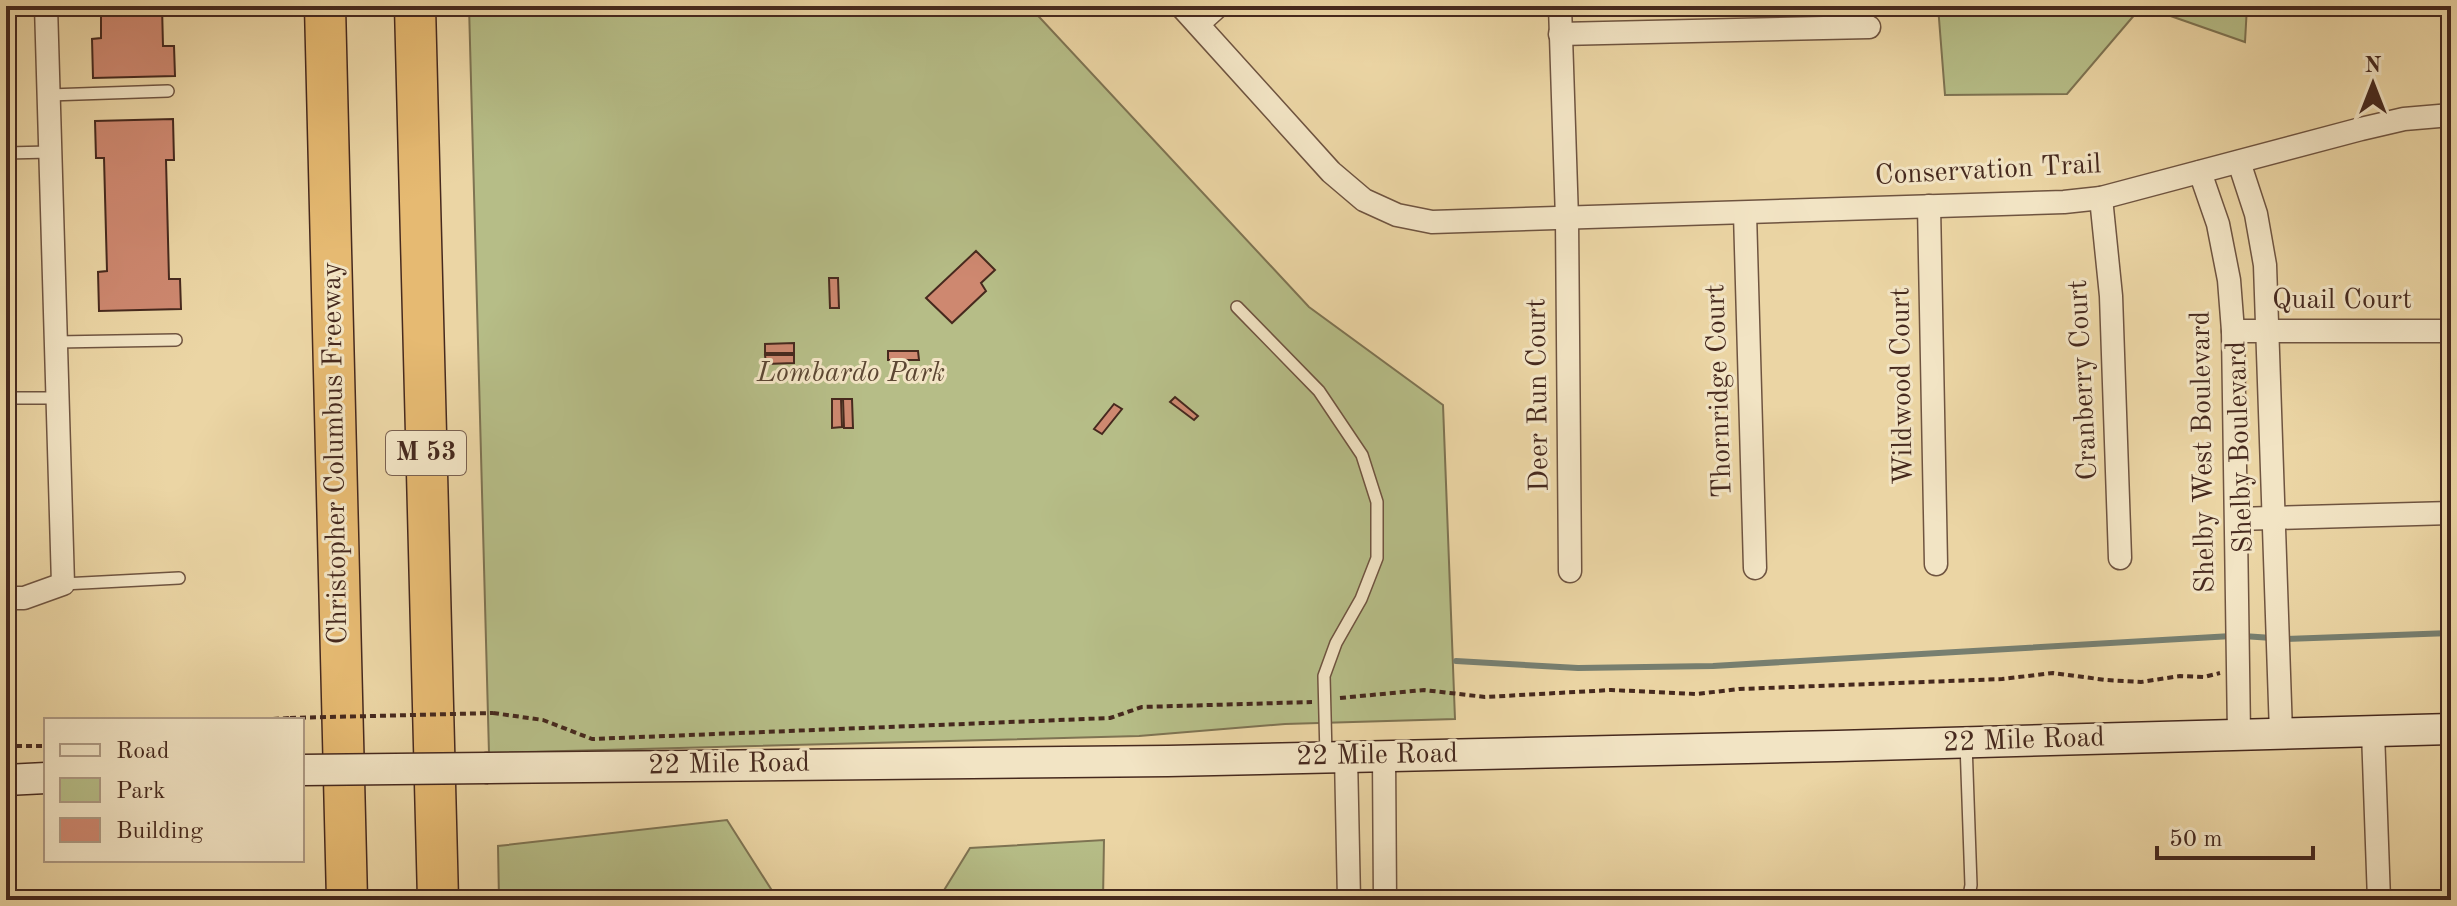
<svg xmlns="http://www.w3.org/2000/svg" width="2457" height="906" font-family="'Old Standard TT',serif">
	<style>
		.green { fill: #b6bd87; stroke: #7e7352; stroke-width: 2 }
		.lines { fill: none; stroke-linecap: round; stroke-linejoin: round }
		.stream { stroke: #777f70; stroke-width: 6 }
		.building { fill: #ce8870; stroke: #46291e; stroke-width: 2 }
		.lane-casing { stroke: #6f5440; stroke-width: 14 }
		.street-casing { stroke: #6f5440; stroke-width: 25 }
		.secondary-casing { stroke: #46291e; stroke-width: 33 }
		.highway-casing { stroke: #46291e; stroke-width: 43 }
		.path { stroke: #46291e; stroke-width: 4; stroke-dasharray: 6 4; stroke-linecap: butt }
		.lane { stroke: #f2e4c4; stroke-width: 11 }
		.street { stroke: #f2e4c4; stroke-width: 22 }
		.secondary { stroke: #f2e4c4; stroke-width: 30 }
		.highway { stroke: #e6ba72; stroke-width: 40 }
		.secondary-bridge-casing { stroke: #46291e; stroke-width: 33; stroke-linecap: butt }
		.path-bridge { stroke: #46291e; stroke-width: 4; stroke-dasharray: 6 4; stroke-linecap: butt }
		.secondary-bridge { stroke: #f2e4c4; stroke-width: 30 }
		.labels { text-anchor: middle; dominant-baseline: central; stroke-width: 6; stroke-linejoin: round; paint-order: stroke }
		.shield { fill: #f2e4c4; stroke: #7a6150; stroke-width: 2 }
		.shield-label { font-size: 26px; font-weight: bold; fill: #46291e }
		.street-label { font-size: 28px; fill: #46291e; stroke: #f2e4c4 }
		.park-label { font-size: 28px; font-style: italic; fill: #5c4733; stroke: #f2e4c4 }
	</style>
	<rect width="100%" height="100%" fill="#ebd5a4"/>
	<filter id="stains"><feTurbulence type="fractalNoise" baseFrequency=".0025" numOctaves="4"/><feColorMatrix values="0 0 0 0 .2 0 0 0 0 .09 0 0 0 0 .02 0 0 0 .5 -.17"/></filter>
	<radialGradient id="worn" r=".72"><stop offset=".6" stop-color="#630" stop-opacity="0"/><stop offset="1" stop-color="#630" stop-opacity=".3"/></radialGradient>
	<g class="green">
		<polygon points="469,6 1029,6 1309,307 1443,405 1455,719 1285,724 1139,736 489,753"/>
		<polygon points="1938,6 2247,6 2245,42 2142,6 2067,94 1945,95"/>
		<polygon points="727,820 778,900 499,900 498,846"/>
		<polygon points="1104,840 1103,900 938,900 970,848"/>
	</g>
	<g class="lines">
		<g class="stream">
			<polyline points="2243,636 2272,638"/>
			<polyline points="2283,639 2451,633"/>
			<polyline points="1456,661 1578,668 1713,666 2232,636"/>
		</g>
	</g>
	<g class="building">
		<polygon points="101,6 162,6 163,46 174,46 175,76 93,78 92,39 101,38"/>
		<polygon points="173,119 174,160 166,160 169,279 180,279 181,309 99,311 98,272 107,271 104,158 96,158 95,121"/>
		<polygon points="976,251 995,270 981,283 986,291 952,323 926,298"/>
		<polygon points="829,278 838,278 839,308 830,308"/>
		<polygon points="794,343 794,353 765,353 765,344"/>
		<polygon points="888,351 918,351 919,360 888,360"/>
		<polygon points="765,355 794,355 794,363 766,364"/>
		<polygon points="1175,397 1198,416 1194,420 1170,402"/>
		<polygon points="832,399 841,399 842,427 832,428"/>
		<polygon points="843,399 852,399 853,428 844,428"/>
		<polygon points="1114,404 1122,409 1102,434 1094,429"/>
	</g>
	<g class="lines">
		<defs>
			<g id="lane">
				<polyline points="49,95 168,91"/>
				<polyline points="6,153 50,152"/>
				<polyline points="1237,307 1319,391 1362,455 1377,502 1377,558 1361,599 1336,643 1324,676 1326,756"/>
				<polyline points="56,342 176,340"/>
				<polyline points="6,398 57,398"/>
				<polyline points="63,584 179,578"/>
				<polyline points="1964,900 1969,896 1971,885 1966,743"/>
			</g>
			<g id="street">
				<polyline points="1181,6 1331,172 1364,200 1397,215 1432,222 2064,202 2101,198 2361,129 2404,119 2451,115"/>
				<polyline points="1560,6 1567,219 1570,571"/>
				<polyline points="1198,24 1218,6"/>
				<polyline points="1560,34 1869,27"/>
				<polyline points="2239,162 2256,214 2265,265 2281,733"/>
				<polyline points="2200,172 2218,224 2229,280 2233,331 2239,734"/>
				<polyline points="2101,198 2111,296 2120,558"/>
				<polyline points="1929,206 1936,564"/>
				<polyline points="1745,213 1755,568"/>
				<polyline points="2233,331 2451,331"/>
				<polyline points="2237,519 2451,513"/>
				<polyline points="6,598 24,598 63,584 46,6"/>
				<polyline points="2373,732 2379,900"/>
				<polyline points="1346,756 1349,900"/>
				<polyline points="1384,756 1385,900"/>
			</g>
			<g id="secondary">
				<polyline points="488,768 1168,761 1837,746 2451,729"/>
				<polyline points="6,780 46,778"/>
			</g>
			<g id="highway">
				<polyline points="325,6 347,900"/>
				<polyline points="415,6 438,900"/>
			</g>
		</defs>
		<use href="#lane" class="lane-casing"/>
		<use href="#street" class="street-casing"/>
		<use href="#secondary" class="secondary-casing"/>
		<use href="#highway" class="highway-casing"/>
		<g class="path">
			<polyline points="1340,698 1424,690 1485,697 1611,690 1697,694 1739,689 2002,679 2053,673 2106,680 2141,682 2180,676 2204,677 2220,673"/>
			<polyline points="493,713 543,720 592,739 1110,718 1142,707 1312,702"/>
			<polyline points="253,720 290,718"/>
			<polyline points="6,746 46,746"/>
		</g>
		<use href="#lane" class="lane"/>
		<use href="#street" class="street"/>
		<use href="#secondary" class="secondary"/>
		<use href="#highway" class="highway"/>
		<defs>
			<polyline id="secondary-bridge" points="302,770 488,768"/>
		</defs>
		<use href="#secondary-bridge" class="secondary-bridge-casing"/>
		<polyline class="path-bridge" points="290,718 493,713"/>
		<use href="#secondary-bridge" class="secondary-bridge"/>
	</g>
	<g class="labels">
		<rect class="shield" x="386" y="431" width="80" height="44" rx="6"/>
		<g class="shield-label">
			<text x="426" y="453">M 53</text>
		</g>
		<g class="street-label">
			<text transform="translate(1988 171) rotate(-3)">Conservation Trail</text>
			<text x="2342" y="301">Quail Court</text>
			<text transform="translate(2084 380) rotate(-93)">Cranberry Court</text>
			<text transform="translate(1903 386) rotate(-91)">Wildwood Court</text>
			<text transform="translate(1720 391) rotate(-92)">Thornridge Court</text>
			<text transform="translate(1539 395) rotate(-91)">Deer Run Court</text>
			<text transform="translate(2241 447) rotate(-92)">Shelby Boulevard</text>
			<text transform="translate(2204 452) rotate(-91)">Shelby West Boulevard</text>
			<text transform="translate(336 453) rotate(-91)">Christopher Columbus Freeway</text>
			<text transform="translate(2024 741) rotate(-2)">22 Mile Road</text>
			<text transform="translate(1377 756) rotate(-1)">22 Mile Road</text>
			<text transform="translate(729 765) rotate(-1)">22 Mile Road</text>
		</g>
		<g class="park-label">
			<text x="851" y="374">Lombardo Park</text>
		</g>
	</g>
	<rect width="2457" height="906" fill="none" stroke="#ebd5a4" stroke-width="32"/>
	<rect x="8" y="8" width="2441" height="890" fill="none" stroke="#46291e" stroke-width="4"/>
	<rect x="16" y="16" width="2425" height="874" fill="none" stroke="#46291e" stroke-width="2"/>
	<rect x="44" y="718" width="260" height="144" fill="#f2e4c4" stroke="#ad9982" stroke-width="2"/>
	<rect x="60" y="744" width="40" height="12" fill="#f2e4c4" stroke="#ad9982" stroke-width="2"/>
	<text x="116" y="758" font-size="24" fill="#46291e">Road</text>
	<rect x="60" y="778" width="40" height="24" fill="#b6bd87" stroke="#ad9982" stroke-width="2"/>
	<text x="116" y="798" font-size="24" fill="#46291e">Park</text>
	<rect x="60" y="818" width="40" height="24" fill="#ce8870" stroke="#ad9982" stroke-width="2"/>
	<text x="116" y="838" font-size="24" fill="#46291e">Building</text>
	<g transform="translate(2373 84)" stroke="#f2e4c4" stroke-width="6" paint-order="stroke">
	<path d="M0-6L14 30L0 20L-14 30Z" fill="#46291e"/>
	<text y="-12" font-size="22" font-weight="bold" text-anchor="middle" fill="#46291e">N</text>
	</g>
	<path d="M2157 846v12h156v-12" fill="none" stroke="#46291e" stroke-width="4"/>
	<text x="2169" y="846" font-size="24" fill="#46291e" stroke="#f2e4c4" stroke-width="6" paint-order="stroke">50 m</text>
	<rect width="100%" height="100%" filter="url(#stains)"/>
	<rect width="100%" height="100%" fill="url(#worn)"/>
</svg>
